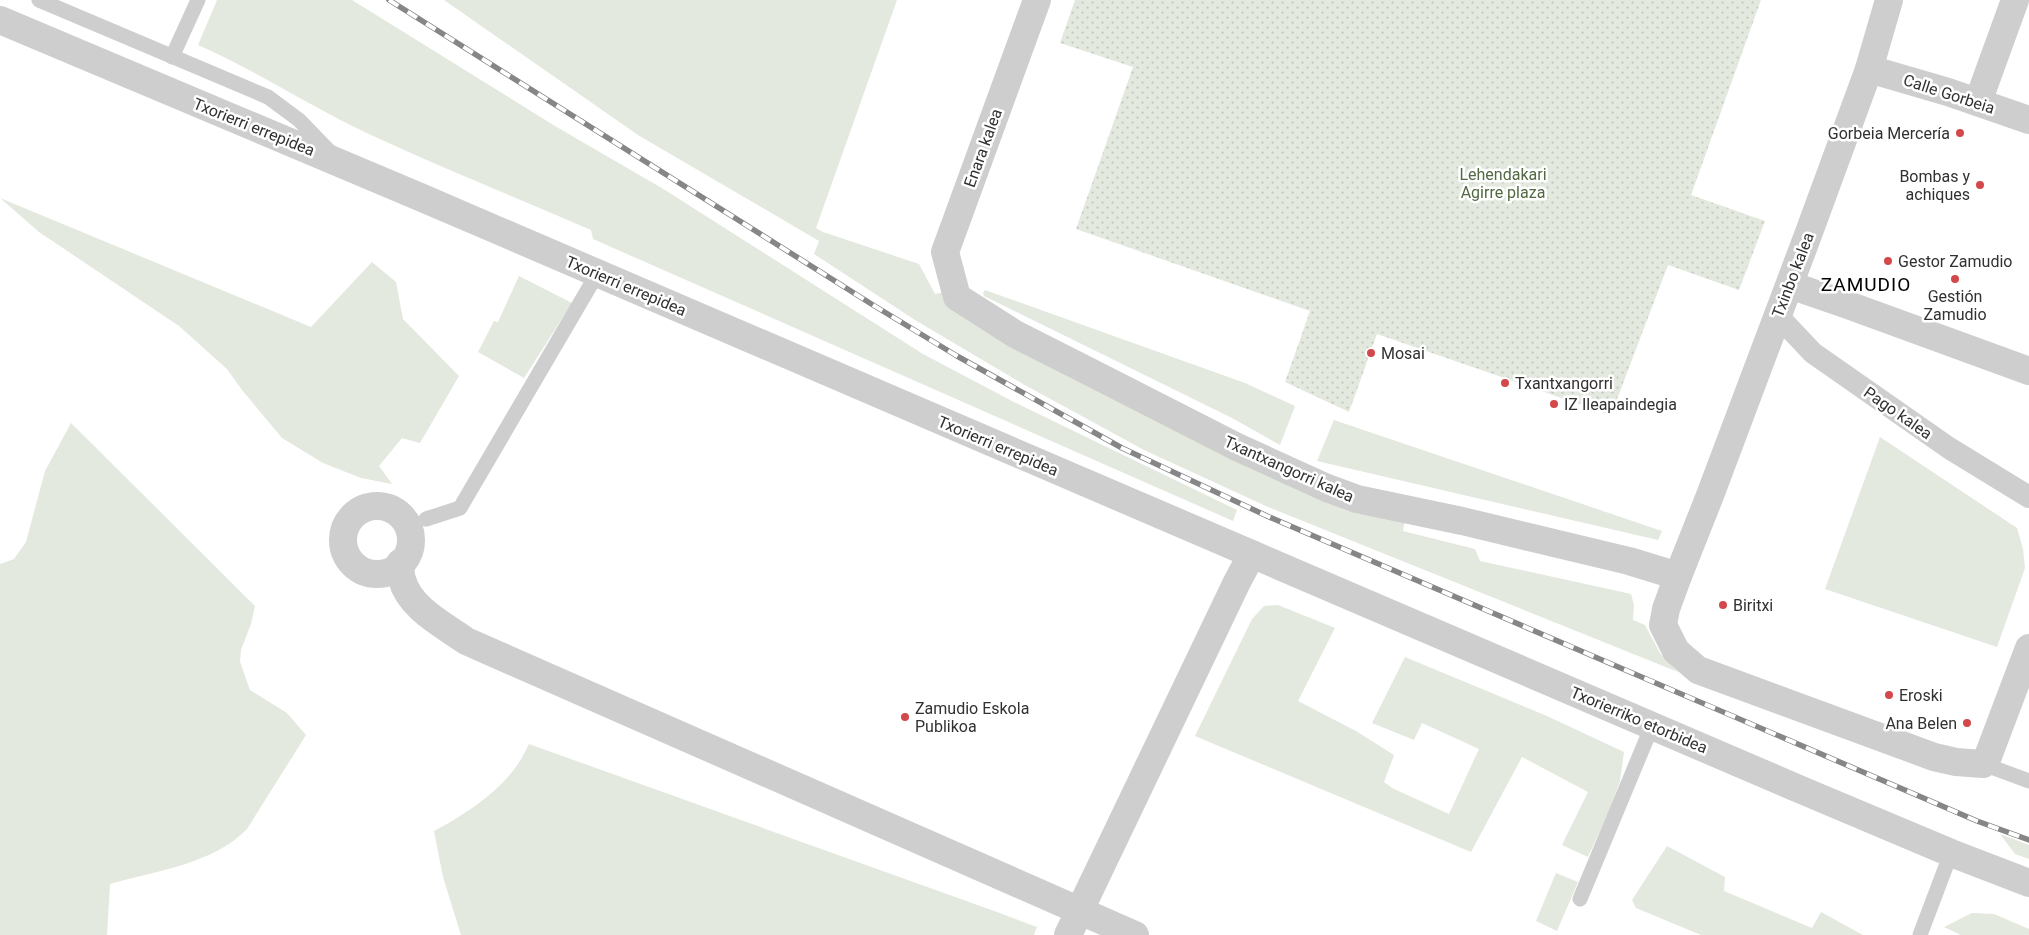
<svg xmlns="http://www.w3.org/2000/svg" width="2029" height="935" font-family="Roboto,sans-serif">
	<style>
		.green { fill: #e3e9de }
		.park { fill: url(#park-dots) }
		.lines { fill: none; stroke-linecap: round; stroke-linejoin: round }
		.service { stroke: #cecece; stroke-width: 15 }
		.pedestrian { stroke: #cecece; stroke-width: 22 }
		.minor { stroke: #cecece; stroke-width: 28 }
		.tertiary { stroke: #cecece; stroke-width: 28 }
		.rail-casing { stroke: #868686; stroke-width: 5.5 }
		.rail { stroke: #fff; stroke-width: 4; stroke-dasharray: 11; stroke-linecap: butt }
		.poi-dot { fill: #d3484a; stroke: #fff; stroke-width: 2 }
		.labels { text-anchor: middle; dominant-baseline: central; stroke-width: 5; stroke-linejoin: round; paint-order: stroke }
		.street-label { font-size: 16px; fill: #313131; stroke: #fff }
		.poi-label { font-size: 16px; fill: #313131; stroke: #fff; text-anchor: start }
		.park-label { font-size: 16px; fill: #526943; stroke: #fff }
		.quarter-label { font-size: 19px; letter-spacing: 1px; fill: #000; stroke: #fff }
	</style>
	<defs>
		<pattern id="park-dots" width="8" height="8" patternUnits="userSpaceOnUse" patternTransform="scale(1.25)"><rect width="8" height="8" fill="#e3e9de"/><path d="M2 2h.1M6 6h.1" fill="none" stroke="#c3c8bf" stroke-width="1.8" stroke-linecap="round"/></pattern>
	</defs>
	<rect width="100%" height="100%" fill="#fff"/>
	<g class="green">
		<path d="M 217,0 L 352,0 L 555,126 L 665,190 L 923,354 L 1012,401 L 1237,510 L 1233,521 L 593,239 L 591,230 C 517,198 442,168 369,134 C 311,107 257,71 198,45 Z"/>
		<polygon points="444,0 897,0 816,228 823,232 919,264 935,294 945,292 1405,520 1403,531 1475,549 1480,561 1631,594 1634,605 1633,620 1645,625 1660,653 1678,672 1268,507 1144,450 1023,384 915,320 814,254 819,241 638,135"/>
		<polygon points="0,198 311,327 372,262 396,282 403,319 459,376 420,443 402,438 379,466 392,484 361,478 323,463 282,438 242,390 227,369 179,326 39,232"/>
		<polygon points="519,276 572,303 524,378 478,352 494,321 498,322"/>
		<polygon points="985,290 1245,383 1295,406 1280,445 1232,418 984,296 983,293"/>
		<polygon points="1334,420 1662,531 1658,540 1317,461"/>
		<path d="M 71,423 L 255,606 L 251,624 L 241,650 L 240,662 L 250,690 L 287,713 L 306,735 L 247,829 C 213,864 156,871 110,884 L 107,935 L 0,935 L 0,564 L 14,559 L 26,542 L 45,471 Z"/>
		<polygon points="1880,437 2017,528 2023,549 2025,568 1997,647 1825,589"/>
		<polygon points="1278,605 1335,628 1298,701 1356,731 1394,755 1384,782 1392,788 1449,814 1479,749 1422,723 1414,740 1372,723 1405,657 1547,716 1624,752 1620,781 1609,811 1588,857 1562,845 1588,792 1522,757 1471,852 1195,736 1252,619 1264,606"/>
		<path d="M 529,744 L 997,912 L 1037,927 L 1034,935 L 461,935 L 443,877 L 434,831 C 463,816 499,792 518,764 C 522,758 526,750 529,744 Z"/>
		<polygon points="2000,834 2029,845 2029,859 2015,854"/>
		<polygon points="1667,846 1725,877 1724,891 1812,928 1821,912 1863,935 1701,935 1636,908 1632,900"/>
		<polygon points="1556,873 1578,882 1557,931 1536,921"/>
		<polygon points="1972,913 1994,914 2029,929 2029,935 1961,935 1944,927"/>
	</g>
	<polygon class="park" points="1075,0 1761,0 1691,195 1765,221 1739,290 1668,265 1611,415 1377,334 1349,412 1285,382 1310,311 1076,229 1133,67 1060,43"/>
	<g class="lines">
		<g class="service">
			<polyline points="39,0 268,97 299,120 331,153"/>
			<polyline points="172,57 198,0"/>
			<polyline points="426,519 460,508 597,274"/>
			<polyline points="1983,764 2029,781"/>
			<polyline points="1580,899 1652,726"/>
			<polyline points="1920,935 1951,853"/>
		</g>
		<polyline class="pedestrian" points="1778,316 1813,353 1949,448 2029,497"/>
		<g class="minor">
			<polyline points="1037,0 945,252 957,297 1015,334 1090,372 1237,447 1327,488 1357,499 1462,521 1629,561 1678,576"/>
			<polyline points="1889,0 1869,69 1808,235 1709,498 1678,576 1666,609 1663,625 1676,651 1698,670 1934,757 1956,762 1983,764 1987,759 2029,648"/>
			<polyline points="1869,69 1948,92 2029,120"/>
			<polyline points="1978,102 2015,0"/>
			<polyline points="1790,285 1848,305 2029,371"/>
			<circle cx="377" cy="540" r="34"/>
			<path d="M 400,563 C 401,568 400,574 402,579 C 409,608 444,625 466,641 L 1135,935"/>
			<polyline points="1068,935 1237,582 1252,554"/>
		</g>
		<polyline class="tertiary" points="0,20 420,197 1799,789 1951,853 2029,883"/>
		<defs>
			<polyline id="rail" points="389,0 873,305 957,356 1122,448 1267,516 1977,821 2029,840"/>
		</defs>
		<use href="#rail" class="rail-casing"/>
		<use href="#rail" class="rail"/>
	</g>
	<g class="poi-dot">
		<circle cx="1960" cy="133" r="5"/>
		<circle cx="1980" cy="185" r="5"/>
		<circle cx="1888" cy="261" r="5"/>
		<circle cx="1955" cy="279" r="5"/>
		<circle cx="1371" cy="353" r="5"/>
		<circle cx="1505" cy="383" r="5"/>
		<circle cx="1554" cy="404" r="5"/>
		<circle cx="1723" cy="605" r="5"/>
		<circle cx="1889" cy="695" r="5"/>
		<circle cx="905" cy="717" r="5"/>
		<circle cx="1967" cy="723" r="5"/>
	</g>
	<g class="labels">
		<g class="street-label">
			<text transform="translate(1949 94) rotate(18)">Calle Gorbeia</text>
			<text transform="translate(254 127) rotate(22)">Txorierri errepidea</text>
			<text transform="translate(983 148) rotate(-70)">Enara kalea</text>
			<text transform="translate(1793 275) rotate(-69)">Txinbo kalea</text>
			<text transform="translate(626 286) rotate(23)">Txorierri errepidea</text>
			<text transform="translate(1898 413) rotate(35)">Pago kalea</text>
			<text transform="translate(998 446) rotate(23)">Txorierri errepidea</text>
			<text transform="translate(1289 469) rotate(24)">Txantxangorri kalea</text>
			<text transform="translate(1639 720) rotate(23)">Txorierriko etorbidea</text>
		</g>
		<g class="poi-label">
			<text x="1950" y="133" text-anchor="end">Gorbeia Mercería</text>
			<text x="1970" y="176" text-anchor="end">Bombas y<tspan x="1970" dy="18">achiques</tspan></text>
			<text x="1898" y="261">Gestor Zamudio</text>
			<text x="1955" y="296" text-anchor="middle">Gestión<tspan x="1955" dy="18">Zamudio</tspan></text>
			<text x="1381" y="353">Mosai</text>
			<text x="1515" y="383">Txantxangorri</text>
			<text x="1564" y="404">IZ Ileapaindegia</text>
			<text x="1733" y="605">Biritxi</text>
			<text x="1899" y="695">Eroski</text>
			<text x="915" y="708">Zamudio Eskola<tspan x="915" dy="18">Publikoa</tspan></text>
			<text x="1957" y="723" text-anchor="end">Ana Belen</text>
		</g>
		<g class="park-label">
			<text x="1503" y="174">Lehendakari<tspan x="1503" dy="18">Agirre plaza</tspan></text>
		</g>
		<g class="quarter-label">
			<text x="1866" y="284">ZAMUDIO</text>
		</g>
	</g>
</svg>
